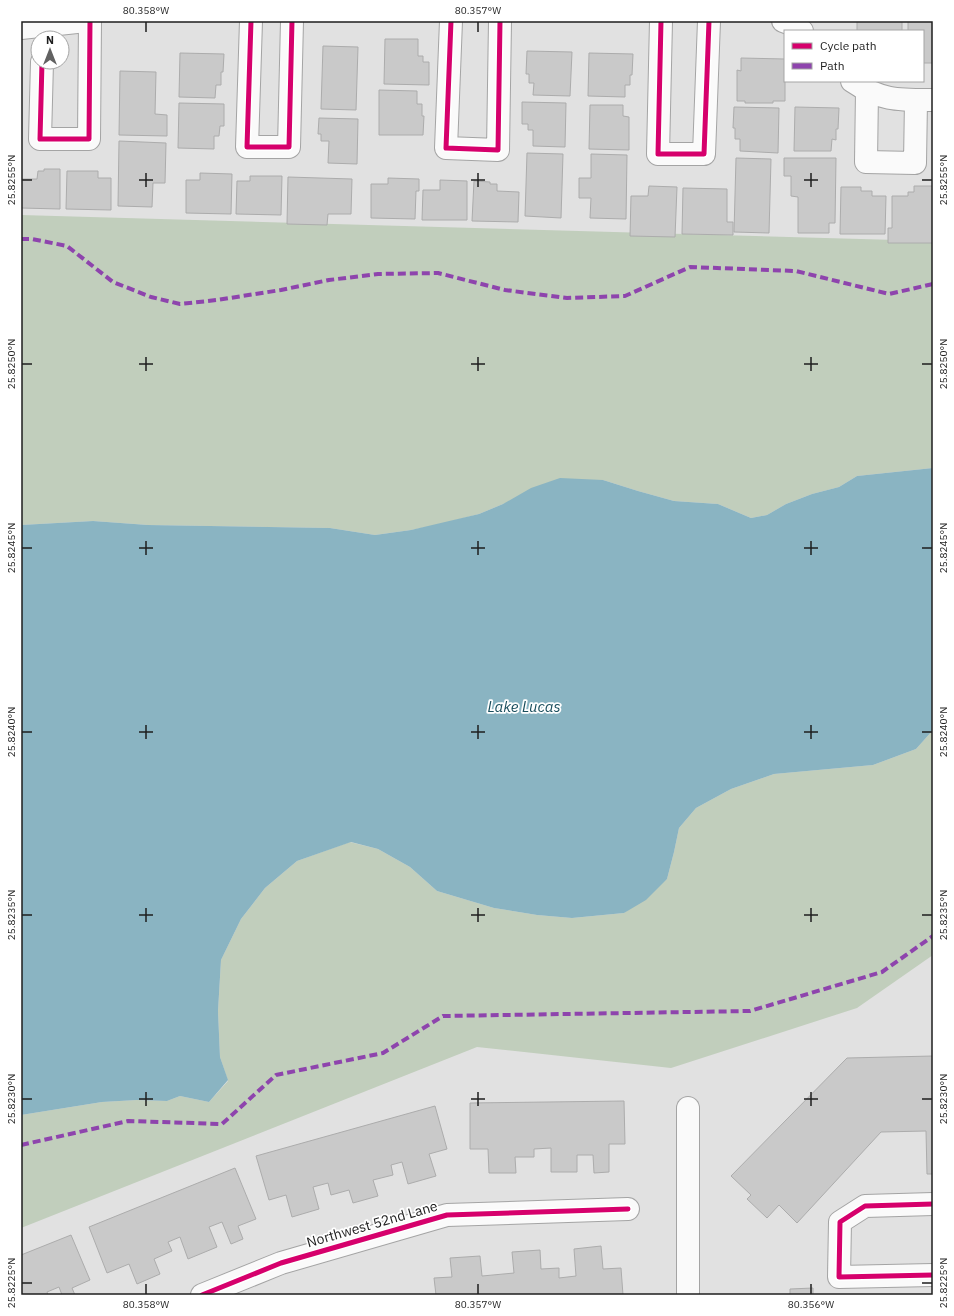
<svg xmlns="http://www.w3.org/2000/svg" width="954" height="1316" font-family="'IBM Plex Sans',sans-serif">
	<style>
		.green { fill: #c1cebc }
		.water { fill: #8ab4c2 }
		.building { fill: #c9c9c9; stroke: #acacac }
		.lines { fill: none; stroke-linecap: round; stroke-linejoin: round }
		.minor-casing { stroke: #a4a4a4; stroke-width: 24 }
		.minor { stroke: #fafafa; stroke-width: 22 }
		.quiet { stroke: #8e44ad; stroke-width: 4; stroke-dasharray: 8 4; stroke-linecap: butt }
		.cycleway-casing { stroke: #fff; stroke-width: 8 }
		.cycleway { stroke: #d6006c; stroke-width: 5 }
		.ticks { fill: none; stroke: #1e1e1e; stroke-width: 1.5 }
		.labels { text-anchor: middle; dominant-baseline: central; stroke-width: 3.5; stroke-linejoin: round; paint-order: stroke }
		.street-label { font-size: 14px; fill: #1e1e1e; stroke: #fff }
		.water-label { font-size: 15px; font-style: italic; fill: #1a4e5d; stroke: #fff }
		.neatline { fill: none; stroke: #1e1e1e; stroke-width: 1.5 }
		.ticks-label { font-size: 10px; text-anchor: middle; fill: #1e1e1e }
	</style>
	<rect width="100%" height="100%" fill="#e1e1e1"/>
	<g class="green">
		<polygon points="21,215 933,241 933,468 857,476 839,487 812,494 786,504 767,515 751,518 718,504 674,501 638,491 603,480 503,504 479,514 437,525 411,530 375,535 330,528 148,525 93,521 21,525"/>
		<polygon points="933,730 933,955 857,1008 671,1068 477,1047 21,1228 21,1115 102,1102 137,1100 167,1101 180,1096 209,1102 228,1081 220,1057 218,1011 221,960 241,919 265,888 297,861 350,842 378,849 410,867 437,891 494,908 537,915 572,918 624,913 667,879 674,852 679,828 696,808 731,789 774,774 873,765 916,749"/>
	</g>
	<polygon class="water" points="933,468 933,730 916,749 873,765 774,774 731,789 696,808 679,828 674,852 667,879 646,900 624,913 572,918 537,915 494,908 437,891 410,867 378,849 351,842 297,861 265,888 241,919 221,960 218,1011 220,1057 228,1080 209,1102 180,1096 167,1101 137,1100 102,1102 21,1115 21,525 93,521 148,525 330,528 375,535 411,530 479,514 503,504 531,488 560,478 603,480 638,491 674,501 718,504 751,518 767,515 786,504 812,494 839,487 857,476"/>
	<g class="building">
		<rect x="857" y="21" width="45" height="10"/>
		<polygon points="908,21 933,21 933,63 923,63 923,31 908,31"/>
		<polygon points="385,39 418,39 418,56 423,56 423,62 429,62 429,85 384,84"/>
		<polygon points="323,46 358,47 356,110 321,109"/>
		<polygon points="527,51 572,52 570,96 533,95 534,83 529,83 529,74 526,74"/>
		<polygon points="180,53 224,54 223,72 221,72 221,85 216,85 215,98 179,97"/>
		<polygon points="589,53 633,54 632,75 630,75 630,85 625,85 625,97 588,96"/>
		<polygon points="741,58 785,59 785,101 773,101 773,103 745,103 745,101 737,101 737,70 741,71"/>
		<polygon points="120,71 156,72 155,114 167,115 167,136 119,135"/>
		<polygon points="379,90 417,91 417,104 422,104 422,116 424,116 423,135 379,135"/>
		<polygon points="522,102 566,103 565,147 533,146 533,130 528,130 528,124 522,124"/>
		<polygon points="179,103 224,104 224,126 220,126 219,136 214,136 214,149 178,148"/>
		<polygon points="590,105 623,105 623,116 629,117 629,150 589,149"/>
		<polygon points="734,107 779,108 778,153 740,151 740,139 735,139 735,128 733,128"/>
		<polygon points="795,107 839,108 838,129 836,129 836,140 832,139 831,151 794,151"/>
		<polygon points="319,118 358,119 357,164 328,163 329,141 321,141 321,134 318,134"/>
		<polygon points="119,141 166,143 165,183 153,183 152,207 118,206"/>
		<polygon points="527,153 563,154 561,218 525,216"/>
		<polygon points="591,154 627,155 626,219 590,218 591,198 579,198 579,178 591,178"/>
		<polygon points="736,158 771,159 769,233 734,232"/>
		<polygon points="784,158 836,158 835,223 829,223 829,233 798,233 798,197 791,196 791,176 784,176"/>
		<polygon points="44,169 60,169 60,209 21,208 21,179 37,179 38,171 44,171"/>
		<polygon points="67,171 98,171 98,178 111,178 111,210 66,209"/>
		<polygon points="200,173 232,174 231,214 186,213 186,180 200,180"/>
		<polygon points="250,176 282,176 281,215 236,214 237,181 250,181"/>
		<polygon points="288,177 352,179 351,214 328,214 327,225 287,224"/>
		<polygon points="388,178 419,179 419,191 416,191 415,219 371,218 371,184 388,184"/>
		<polygon points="440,180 467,181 467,220 422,220 423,190 440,190"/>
		<polygon points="474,181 490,182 490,184 497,184 497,191 519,192 518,222 472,221"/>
		<polygon points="649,186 677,187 675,237 630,236 631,196 648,196"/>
		<polygon points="914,186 933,186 933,243 888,243 888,228 892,228 892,196 908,196 908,192 914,192"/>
		<polygon points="841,187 861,187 861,191 872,191 872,196 886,196 885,234 840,234"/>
		<polygon points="683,188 727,189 727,222 733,222 733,235 682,234"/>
		<polygon points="933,1056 933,1174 927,1174 926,1131 881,1132 797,1223 779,1205 767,1218 747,1199 751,1195 731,1176 847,1058"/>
		<polygon points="624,1101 625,1144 609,1144 609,1172 594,1173 593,1155 577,1155 577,1172 551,1172 551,1148 534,1149 534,1157 515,1157 516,1173 489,1173 488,1149 470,1149 470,1103"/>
		<polygon points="435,1106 447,1149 429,1154 436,1176 408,1184 402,1162 391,1165 393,1175 373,1180 378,1196 353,1203 349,1190 331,1195 328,1183 313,1187 319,1209 292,1217 286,1195 269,1200 256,1156"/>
		<polygon points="235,1168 256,1219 238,1226 243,1239 231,1244 222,1222 209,1227 217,1247 188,1259 180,1237 168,1242 172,1251 154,1259 160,1274 137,1284 129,1264 107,1273 89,1227"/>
		<polygon points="71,1235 90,1280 72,1288 75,1295 62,1295 59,1287 47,1292 48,1295 21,1295 21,1255"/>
		<polygon points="601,1246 603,1269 621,1268 623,1295 436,1295 434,1278 452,1277 450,1258 480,1256 482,1276 514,1273 512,1252 540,1250 541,1269 559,1268 559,1278 576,1276 574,1249"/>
		<polygon points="813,1288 813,1295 790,1295 790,1289"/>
	</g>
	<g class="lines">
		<defs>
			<g id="minor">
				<polyline points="251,21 247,147 289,147 292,21"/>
				<polyline points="451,21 446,148 498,150 500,21"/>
				<polyline points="661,21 658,154 704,154 709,21"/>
				<polyline points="783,21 791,24 802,31"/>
				<polyline points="21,28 86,21"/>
				<polyline points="42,62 40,139 89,139 90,21"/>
				<path d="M 852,81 C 881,101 899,100 933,100"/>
				<polyline points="867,91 866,162 915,163 916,100"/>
				<polyline points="688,1108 688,1295"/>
				<polyline points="933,1204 865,1206 840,1222 839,1277 933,1275"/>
				<polyline points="202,1295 281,1263 447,1215 628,1209"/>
			</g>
		</defs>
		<use href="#minor" class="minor-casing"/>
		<use href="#minor" class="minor"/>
		<g class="quiet">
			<polyline points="21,239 32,239 67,246 113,282 151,297 180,304 217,300 281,290 329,280 378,274 438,273 505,290 567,298 625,296 690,267 796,271 889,294 933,284"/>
			<polyline points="21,1145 128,1121 222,1124 276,1075 383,1053 443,1016 750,1011 882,972 933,936"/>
		</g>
		<defs>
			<g id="cycleway">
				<polyline points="251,21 247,147 289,147 292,21"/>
				<polyline points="451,21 446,148 498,150 500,21"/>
				<polyline points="661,21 658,154 704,154 709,21"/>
				<polyline points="42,62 40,139 89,139 90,21"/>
				<polyline points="933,1204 865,1206 840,1222 839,1277 933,1275"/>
				<polyline points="202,1295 281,1263 447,1215 628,1209"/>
			</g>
		</defs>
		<use href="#cycleway" class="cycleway-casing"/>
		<use href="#cycleway" class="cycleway"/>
	</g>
	<path class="ticks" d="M 146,22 L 146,32M 478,22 L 478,32M 146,173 L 146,187M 478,173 L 478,187M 811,173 L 811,187M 22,180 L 32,180M 139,180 L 153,180M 471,180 L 485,180M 804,180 L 818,180M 922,180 L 932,180M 146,357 L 146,371M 478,357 L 478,371M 811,357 L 811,371M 22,364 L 32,364M 139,364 L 153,364M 471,364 L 485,364M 804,364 L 818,364M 922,364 L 932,364M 146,541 L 146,555M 478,541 L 478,555M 811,541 L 811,555M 22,548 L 32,548M 139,548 L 153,548M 471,548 L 485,548M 804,548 L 818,548M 922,548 L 932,548M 146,725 L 146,739M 478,725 L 478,739M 811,725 L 811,739M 22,732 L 32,732M 139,732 L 153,732M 471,732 L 485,732M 804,732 L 818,732M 922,732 L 932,732M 146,908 L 146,922M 478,908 L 478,922M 811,908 L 811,922M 22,915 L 32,915M 139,915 L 153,915M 471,915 L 485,915M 804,915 L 818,915M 922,915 L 932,915M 146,1092 L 146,1106M 478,1092 L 478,1106M 811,1092 L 811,1106M 22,1099 L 32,1099M 139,1099 L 153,1099M 471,1099 L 485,1099M 804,1099 L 818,1099M 922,1099 L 932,1099M 22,1283 L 32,1283M 922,1283 L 932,1283M 146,1284 L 146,1294M 478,1284 L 478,1294M 811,1284 L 811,1294"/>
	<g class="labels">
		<g class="street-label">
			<text transform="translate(372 1224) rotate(-16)">Northwest 52nd Lane</text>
		</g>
		<g class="water-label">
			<text x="524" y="706">Lake Lucas</text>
		</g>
	</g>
	<rect width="954" height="1316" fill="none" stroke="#ffffff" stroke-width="44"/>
	<rect x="784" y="30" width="140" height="52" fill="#ffffff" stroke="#a5a5a5"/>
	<rect x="792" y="43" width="20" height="6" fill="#d6006c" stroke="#a5a5a5"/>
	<text x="820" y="50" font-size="12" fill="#1e1e1e">Cycle path</text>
	<rect x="792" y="63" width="20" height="6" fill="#8e44ad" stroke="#a5a5a5"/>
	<text x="820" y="70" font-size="12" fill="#1e1e1e">Path</text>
	<g transform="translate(50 50)"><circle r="19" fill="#ffffff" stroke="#a5a5a5"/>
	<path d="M0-3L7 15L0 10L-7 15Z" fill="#626262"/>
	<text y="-6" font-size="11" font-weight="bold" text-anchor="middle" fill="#1e1e1e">N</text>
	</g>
	<rect x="22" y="22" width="910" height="1272" class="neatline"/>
	<g class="ticks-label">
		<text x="146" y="14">80.358°W</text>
		<text x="478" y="14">80.357°W</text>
		<text transform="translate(11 180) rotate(-90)" y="4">25.8255°N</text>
		<text transform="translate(943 180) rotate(-90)" y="4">25.8255°N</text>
		<text transform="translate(11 364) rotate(-90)" y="4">25.8250°N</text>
		<text transform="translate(943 364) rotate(-90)" y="4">25.8250°N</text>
		<text transform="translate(11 548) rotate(-90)" y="4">25.8245°N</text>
		<text transform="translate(943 548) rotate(-90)" y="4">25.8245°N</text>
		<text transform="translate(11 732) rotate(-90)" y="4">25.8240°N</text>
		<text transform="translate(943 732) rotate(-90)" y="4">25.8240°N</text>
		<text transform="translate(11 915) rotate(-90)" y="4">25.8235°N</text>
		<text transform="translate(943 915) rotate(-90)" y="4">25.8235°N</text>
		<text transform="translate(11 1099) rotate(-90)" y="4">25.8230°N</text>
		<text transform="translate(943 1099) rotate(-90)" y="4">25.8230°N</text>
		<text transform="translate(11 1283) rotate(-90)" y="4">25.8225°N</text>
		<text transform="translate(943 1283) rotate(-90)" y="4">25.8225°N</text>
		<text x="146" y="1308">80.358°W</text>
		<text x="478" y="1308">80.357°W</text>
		<text x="811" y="1308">80.356°W</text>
	</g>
</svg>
